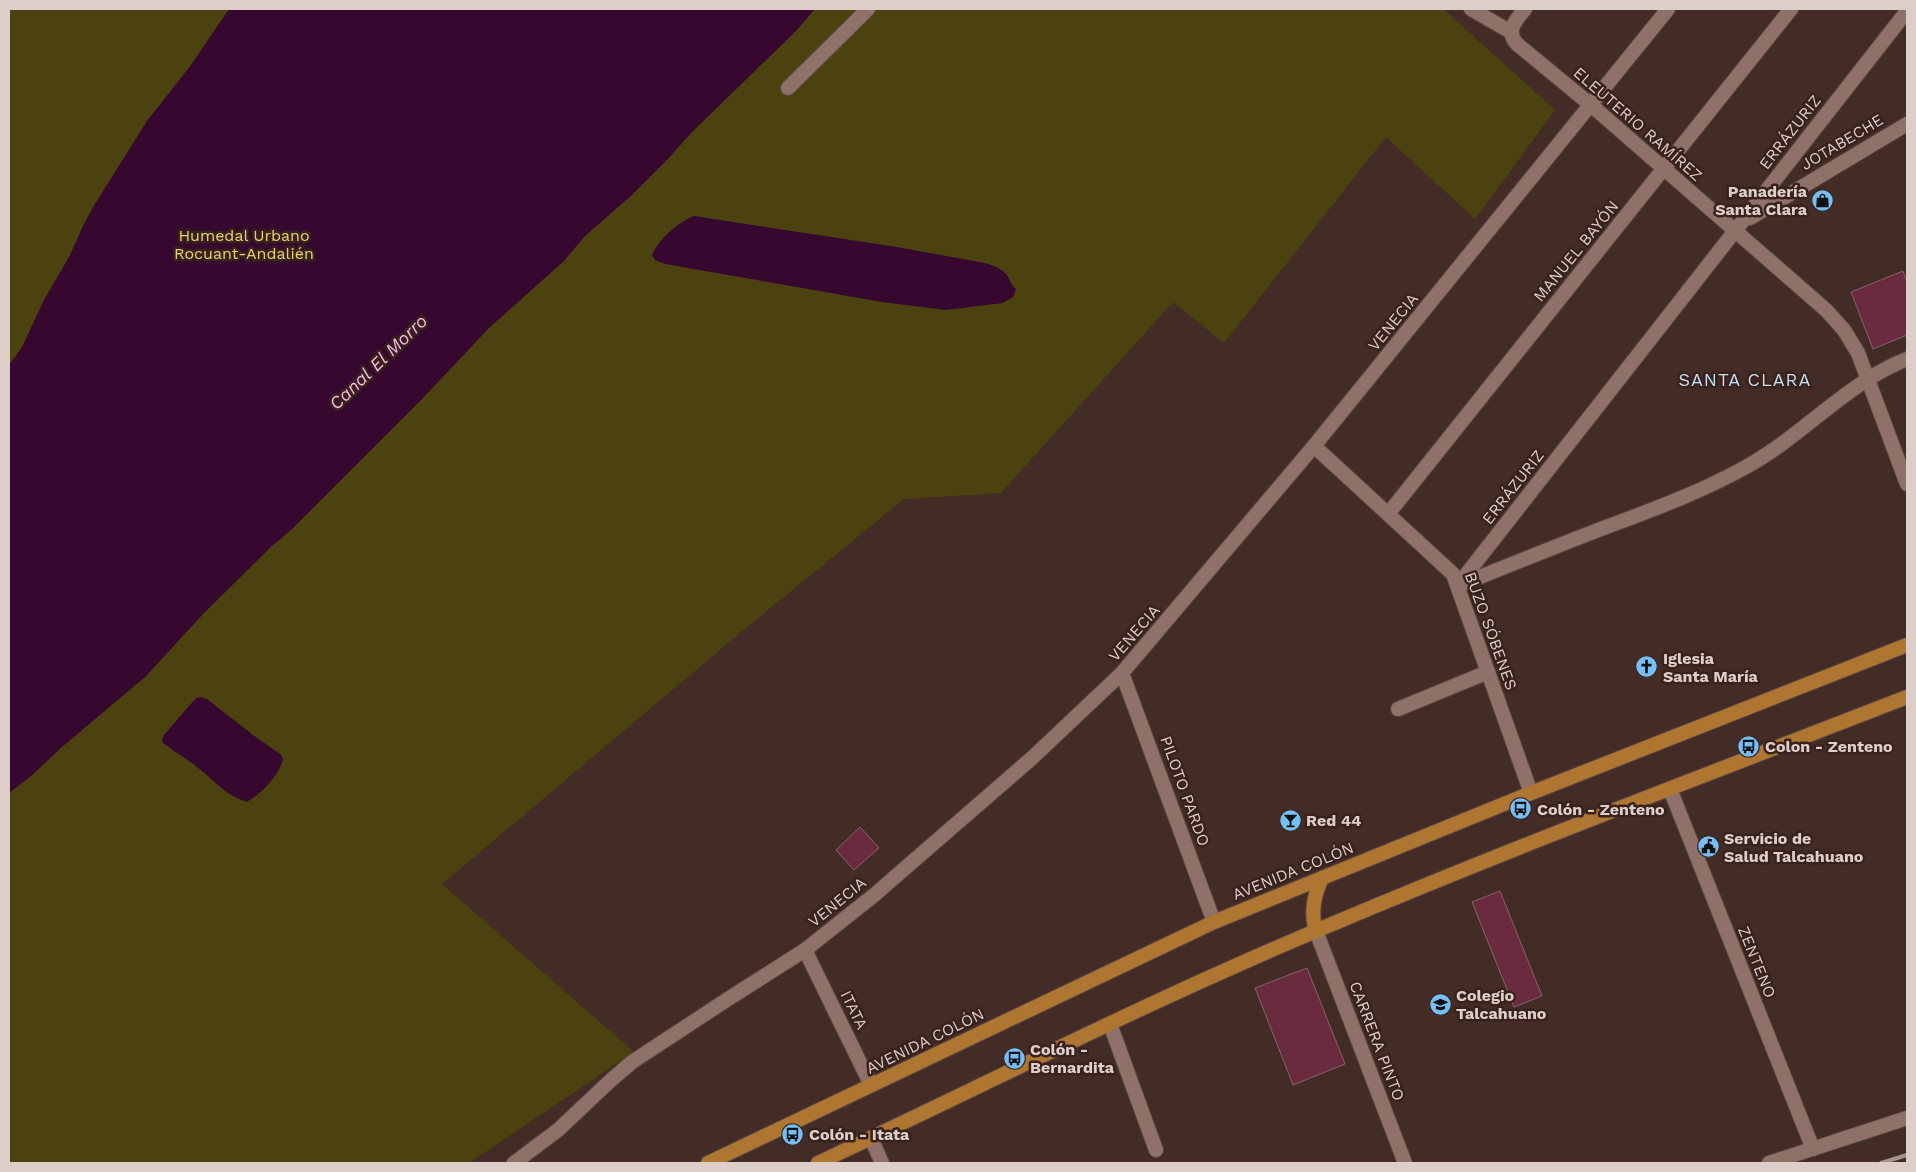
<svg xmlns="http://www.w3.org/2000/svg" width="1916" height="1172" font-family="'Work Sans',sans-serif">
	<style>
		.green { fill: #4c420f; fill-rule: evenodd }
		.water { fill: #360830 }
		.building { fill: #692b3d; stroke: #82656b }
		.lines { fill: none; stroke-linecap: round; stroke-linejoin: round }
		.minor-casing { stroke: #5c4843; stroke-width: 16 }
		.primary-casing { stroke: #5c4843; stroke-width: 16 }
		.minor { stroke: #8e726a; stroke-width: 14 }
		.primary { stroke: #ae7631; stroke-width: 14 }
		.rail { stroke: #a5928d; stroke-width: 4 }
		.labels { text-anchor: middle; dominant-baseline: central; stroke-width: 5; stroke-linejoin: round; paint-order: stroke }
		.street-label { font-size: 16px; fill: #dececa; stroke: #3a221c }
		.poi-label { font-size: 16px; font-weight: bold; fill: #dececa; stroke: #3a221c; text-anchor: start }
		.park-label { font-size: 16px; fill: #e6d272; stroke: #3a221c }
		.water-label { font-size: 18px; font-style: italic; fill: #f7b9ea; stroke: #3a221c }
		.neighbourhood-label { font-size: 18px; letter-spacing: 1px; fill: #c5dff4; stroke: #3a221c }
	</style>
	<rect width="100%" height="100%" fill="#442c26"/>
	<path class="green" d="M 9,9 L 1443,9 L 1555,110 L 1475,219 L 1386,137 L 1224,343 L 1173,302 L 1001,493 L 904,499 L 747,627 L 442,884 L 634,1052 L 469,1163 L 9,1163 L 9,793 L 40,768 L 9,791 ZM 177,643 L 145,677 L 118,700 Z"/>
	<g class="water">
		<polygon points="229,9 815,9 795,32 692,132 668,159 632,195 585,236 564,261 489,328 422,399 291,530 272,546 205,612 145,677 62,747 30,777 9,793 9,365 22,347 44,300 69,257 83,226 93,207 147,121 191,65"/>
		<path d="M 694,216 L 897,247 L 985,263 C 994,266 1001,268 1007,275 C 1010,280 1011,285 1016,289 L 1013,297 L 1003,303 L 946,310 L 882,302 L 665,264 L 655,260 L 652,255 C 659,239 678,222 694,216 Z"/>
		<path d="M 200,697 L 207,699 L 253,735 L 280,754 L 283,758 C 280,775 262,793 247,802 C 226,796 214,780 197,767 C 186,758 173,751 162,742 L 163,736 L 196,698 Z"/>
	</g>
	<g class="building">
		<polygon points="1903,271 1907,282 1907,335 1873,349 1851,292"/>
		<polygon points="860,827 879,848 854,870 836,850"/>
		<polygon points="1500,891 1542,996 1514,1007 1472,902"/>
		<polygon points="1307,968 1345,1064 1293,1085 1255,988"/>
	</g>
	<g class="lines">
		<defs>
			<g id="minor">
				<polyline points="1471,9 1511,32"/>
				<path d="M 1525,9 C 1516,20 1505,31 1517,44 L 1591,105 L 1826,310 L 1844,330 L 1858,353 L 1907,484"/>
				<polyline points="788,88 868,9"/>
				<polyline points="1750,218 1907,124"/>
				<polyline points="1314,446 1453,574 1531,793"/>
				<polyline points="1388,514 1791,9"/>
				<polyline points="1458,585 1907,11"/>
				<path d="M 1460,585 C 1507,566 1554,547 1601,529 C 1649,511 1699,493 1744,468 C 1802,437 1846,383 1907,359"/>
				<polyline points="1122,673 1214,922"/>
				<polyline points="1398,709 1488,672"/>
				<polyline points="1670,789 1813,1149"/>
				<polyline points="1316,931 1405,1163"/>
				<polyline points="805,950 871,1085"/>
				<polyline points="1110,1024 1156,1150"/>
				<polyline points="871,1138 882,1163"/>
				<polyline points="514,1163 558,1130 610,1081 632,1062 728,999 805,950 873,896 1032,758 1122,673 1314,446 1668,9"/>
				<polyline points="1769,1163 1907,1118"/>
			</g>
			<g id="primary">
				<path d="M 1316,931 C 1310,912 1314,895 1322,878"/>
				<polyline points="708,1163 1214,922 1531,793 1907,645"/>
				<path d="M 818,1163 C 980,1087 1139,1006 1304,936 C 1503,851 1706,775 1907,697"/>
			</g>
		</defs>
		<use href="#minor" class="minor-casing"/>
		<use href="#primary" class="primary-casing"/>
		<use href="#minor" class="minor"/>
		<use href="#primary" class="primary"/>
		<polyline class="rail" points="1881,1163 1907,1155"/>
	</g>
	<defs>
		<symbol id="shop-disc" viewBox="-11 -11 22 22"><circle r="9.5" fill="#74c0f6" stroke="#3a221c"/><path d="M-5-2.5h2.3a2.7 3.5 0 0 1 5.4 0H5L5.5 6h-11ZM-1.5-2.5h3a1.5 2.3 0 0 0-3 0Z" fill="#111"/></symbol>
		<symbol id="church-disc" viewBox="-11 -11 22 22"><circle r="9.5" fill="#74c0f6" stroke="#3a221c"/><path d="M-1.2-6h2.4v3.5h3.3v2.4h-3.3V6h-2.4V-.1h-3.3v-2.4h3.3Z" fill="#111"/></symbol>
		<symbol id="bus-disc" viewBox="-11 -11 22 22"><circle r="9.5" fill="#74c0f6" stroke="#3a221c"/><path d="M-5-6H5V4H4V6H2V4H-2V6H-4V4H-5ZM-3.5-4V0h7V-4ZM-3.5 1.2v1.5H-2V1.2ZM2 1.2v1.5H3.5V1.2Z" fill="#111"/></symbol>
		<symbol id="bar-disc" viewBox="-11 -11 22 22"><circle r="9.5" fill="#74c0f6" stroke="#3a221c"/><path d="M-6-5H6L.8 .8V4.5H3.5V6h-7V4.5H-.8V.8Z" fill="#111"/></symbol>
		<symbol id="civic-disc" viewBox="-11 -11 22 22"><circle r="9.5" fill="#74c0f6" stroke="#3a221c"/><path d="M-.6-6.5H3V-4.5H.6V-3L4-1V1h2V6H-6V1h2V-1L-.6-3ZM-1.2 2.5V6h2.4V2.5Z" fill="#111"/></symbol>
		<symbol id="school-disc" viewBox="-11 -11 22 22"><circle r="9.5" fill="#74c0f6" stroke="#3a221c"/><path d="M0-5L7-2L0 1L-7-2ZM-4 1L0 2.5L4 1V4Q0 6-4 4Z" fill="#111"/></symbol>
	</defs>
	<g fill-rule="evenodd">
		<use href="#shop-disc" x="1810" y="188" width="25" height="25"/>
		<use href="#church-disc" x="1634" y="654" width="25" height="25"/>
		<use href="#bus-disc" x="1736" y="734" width="25" height="25"/>
		<use href="#bus-disc" x="1508" y="796" width="25" height="25"/>
		<use href="#bar-disc" x="1278" y="808" width="25" height="25"/>
		<use href="#civic-disc" x="1696" y="834" width="25" height="25"/>
		<use href="#school-disc" x="1428" y="992" width="25" height="25"/>
		<use href="#bus-disc" x="1002" y="1046" width="25" height="25"/>
		<use href="#bus-disc" x="780" y="1122" width="25" height="25"/>
	</g>
	<g class="labels">
		<g class="street-label">
			<text transform="translate(1638 124) rotate(41)">ELEUTERIO RAMÍREZ</text>
			<text transform="translate(1790 132) rotate(-52)">ERRÁZURIZ</text>
			<text transform="translate(1842 142) rotate(-31)">JOTABECHE</text>
			<text transform="translate(1576 251) rotate(-51)">MANUEL BAYÓN</text>
			<text transform="translate(1393 322) rotate(-51)">VENECIA</text>
			<text transform="translate(1513 487) rotate(-52)">ERRÁZURIZ</text>
			<text transform="translate(1491 631) rotate(70)">BUZO SÓBENES</text>
			<text transform="translate(1134 633) rotate(-49)">VENECIA</text>
			<text transform="translate(1185 791) rotate(70)">PILOTO PARDO</text>
			<text transform="translate(1293 871) rotate(-22)">AVENIDA COLÓN</text>
			<text transform="translate(837 902) rotate(-39)">VENECIA</text>
			<text transform="translate(1757 962) rotate(68)">ZENTENO</text>
			<text transform="translate(854 1010) rotate(64)">ITATA</text>
			<text transform="translate(925 1041) rotate(-26)">AVENIDA COLÓN</text>
			<text transform="translate(1377 1041) rotate(69)">CARRERA PINTO</text>
		</g>
		<g class="poi-label">
			<text x="1807" y="191" text-anchor="end">Panadería<tspan x="1807" dy="18">Santa Clara</tspan></text>
			<text x="1663" y="658">Iglesia<tspan x="1663" dy="18">Santa María</tspan></text>
			<text x="1765" y="746">Colon - Zenteno</text>
			<text x="1537" y="809">Colón - Zenteno</text>
			<text x="1306" y="820">Red 44</text>
			<text x="1724" y="838">Servicio de<tspan x="1724" dy="18">Salud Talcahuano</tspan></text>
			<text x="1456" y="995">Colegio<tspan x="1456" dy="18">Talcahuano</tspan></text>
			<text x="1030" y="1049">Colón -<tspan x="1030" dy="18">Bernardita</tspan></text>
			<text x="809" y="1134">Colón - Itata</text>
		</g>
		<g class="park-label">
			<text x="244" y="235">Humedal Urbano<tspan x="244" dy="18">Rocuant-Andalién</tspan></text>
		</g>
		<g class="water-label">
			<text transform="translate(378 362) rotate(-44)">Canal El Morro</text>
		</g>
		<g class="neighbourhood-label">
			<text x="1745" y="379">SANTA CLARA</text>
		</g>
	</g>
	<rect width="1916" height="1172" fill="none" stroke="#dececa" stroke-width="20"/>
</svg>
